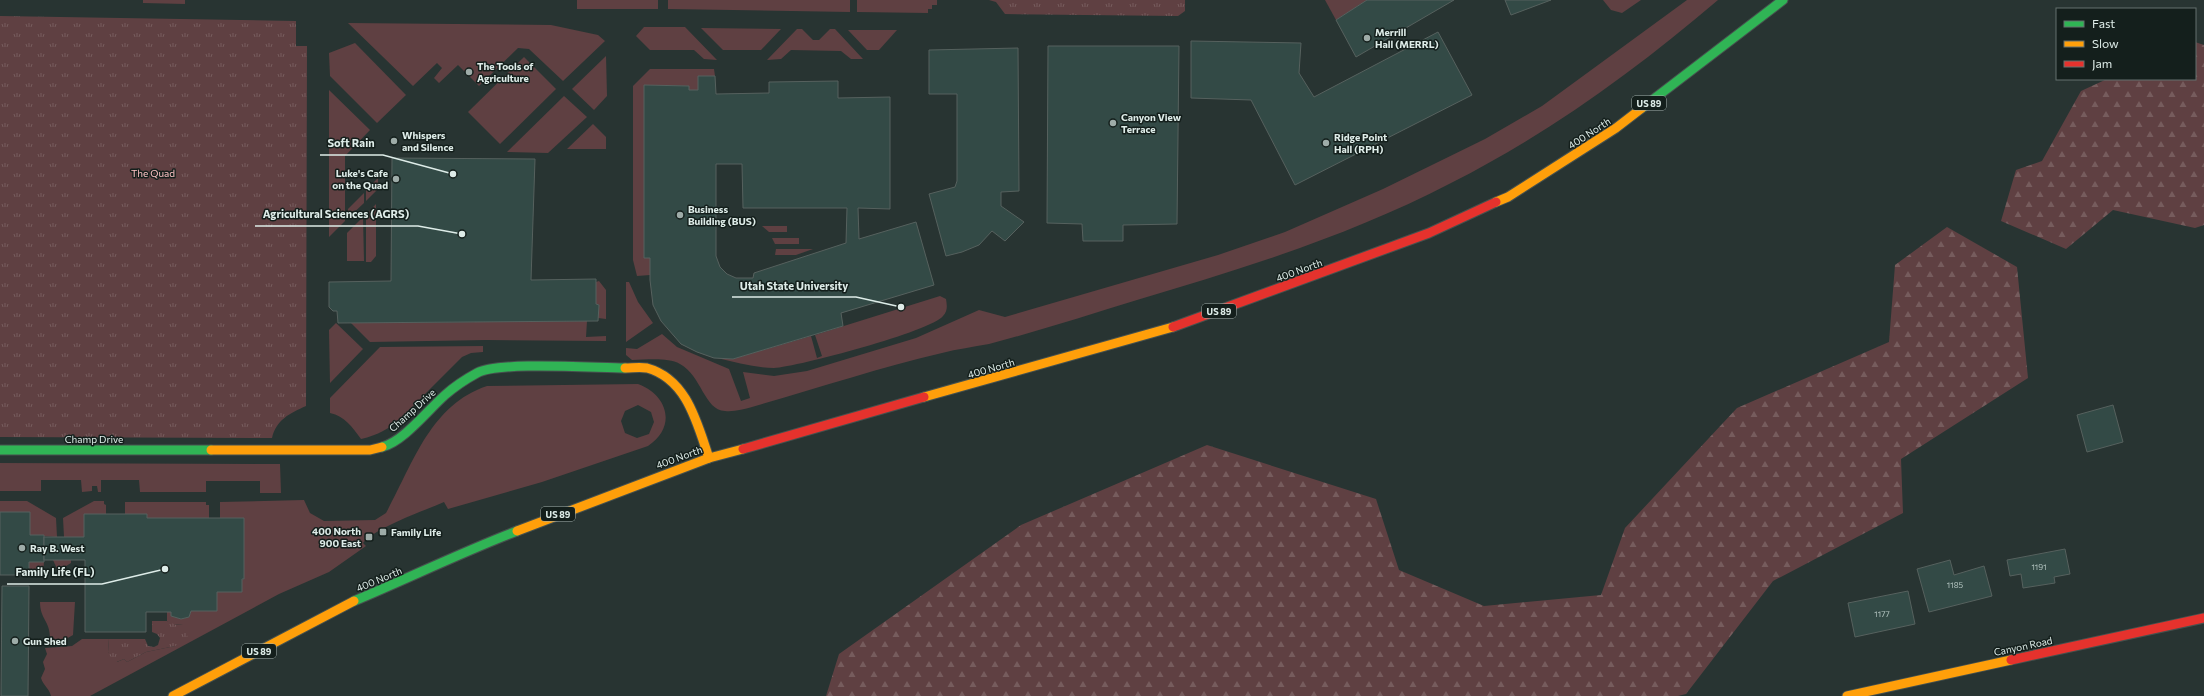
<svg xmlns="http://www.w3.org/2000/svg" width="2204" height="696" font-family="Commissioner,sans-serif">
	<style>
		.green { fill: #5f4042; fill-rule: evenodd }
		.forest { fill: url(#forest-firs) }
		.park { fill: url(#park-tufts) }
		.building { fill: #334a46; stroke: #56615e; fill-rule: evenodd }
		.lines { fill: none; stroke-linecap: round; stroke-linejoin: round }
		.fast-casing { stroke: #46514e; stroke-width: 11 }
		.slow-casing { stroke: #46514e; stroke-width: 11 }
		.jam-casing { stroke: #46514e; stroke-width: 11 }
		.fast { stroke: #30b455; stroke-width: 9 }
		.slow { stroke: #ff9f0a; stroke-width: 9 }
		.jam { stroke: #e5322d; stroke-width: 9 }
		.poi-dot { fill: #9eaca8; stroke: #141f1c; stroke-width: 1.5 }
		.labels { text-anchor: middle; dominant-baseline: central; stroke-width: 3; stroke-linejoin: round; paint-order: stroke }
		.number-label { font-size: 8px; fill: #b3c4c0 }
		.shield { fill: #141f1c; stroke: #a1aeab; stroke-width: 1 }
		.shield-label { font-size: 9px; font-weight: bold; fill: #deece8 }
		.poi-label { font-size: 10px; font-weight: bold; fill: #deece8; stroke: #141f1c; text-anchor: start }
		.street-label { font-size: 10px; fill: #deece8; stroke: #141f1c }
		.park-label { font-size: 10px; fill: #fec2c4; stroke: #141f1c }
		.leader { fill: none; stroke: #deece8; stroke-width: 1.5 }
		.callout-dot { fill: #deece8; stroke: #141f1c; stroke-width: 1.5 }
		.callout-label { font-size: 11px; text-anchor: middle; font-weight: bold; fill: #deece8; stroke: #141f1c; stroke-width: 3; stroke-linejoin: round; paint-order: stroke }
	</style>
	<defs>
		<pattern id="forest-firs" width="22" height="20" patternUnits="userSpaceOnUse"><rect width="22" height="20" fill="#5f4042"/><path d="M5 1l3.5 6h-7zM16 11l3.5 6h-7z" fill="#765c5d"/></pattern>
		<pattern id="park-tufts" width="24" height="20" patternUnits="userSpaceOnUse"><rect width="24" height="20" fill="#5f4042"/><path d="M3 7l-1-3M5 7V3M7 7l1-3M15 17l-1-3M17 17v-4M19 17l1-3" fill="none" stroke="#765c5d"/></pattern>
	</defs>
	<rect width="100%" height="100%" fill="#283432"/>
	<g class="green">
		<polygon points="143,0 185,0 185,4 143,3"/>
		<rect x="577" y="0" width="81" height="9"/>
		<polygon points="668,0 850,0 850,12 668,9"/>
		<polygon points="857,0 942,0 937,0 937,5 932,5 932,9 928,9 928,13 857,12"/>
		<polygon points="1325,0 1367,0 1336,20"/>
		<polygon points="1603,0 1641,0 1622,13 1611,10"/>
		<path d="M 1687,0 L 1718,0 C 1636,70 1548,134 1451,183 C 1351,235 1245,268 1137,300 C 1088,315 1039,331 989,344 C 973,347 957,349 942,353 C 878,368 815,389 752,407 C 744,409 734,412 725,411 C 704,410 702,376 680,364 C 667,357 647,360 632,360 L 626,355 L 626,348 L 637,349 L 662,334 L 677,347 L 729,369 L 741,401 L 750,398 L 743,372 L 774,376 L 807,371 L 916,338 L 979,310 L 1005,317 L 1218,255 L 1285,232 L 1383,189 L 1485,139 L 1542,106 Z"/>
		<polygon points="348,23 551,25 598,35 605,41 563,81 529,49 518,48 479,86 458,65 439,83 434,78 442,68 437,63 413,86"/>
		<polygon points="644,27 685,27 717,60 704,59 694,50 650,50 636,36"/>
		<polygon points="701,28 781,29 761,50 723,50"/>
		<polygon points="797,29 802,29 813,40 819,40 830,29 835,29 863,59 851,59 841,51 791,50 781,59 767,60"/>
		<polygon points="848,30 897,30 879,50 867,50"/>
		<polygon points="355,43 406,95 377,123 330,76 329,53"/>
		<polygon points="606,56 607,96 594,110 572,89"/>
		<polygon points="524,57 556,89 500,144 468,112"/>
		<polygon points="650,69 714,69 715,76 698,76 698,90 689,90 688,86 644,85 644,258 650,258 650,275 637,276 633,260 633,86"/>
		<polygon points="329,90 370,130 345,156 345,221 329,237"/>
		<polygon points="564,96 587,117 548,153 507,152"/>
		<polygon points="593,124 606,137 606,149 567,149"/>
		<polygon points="378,178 378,189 366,201 366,190"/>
		<polygon points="364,193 364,203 347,219 348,209"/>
		<polygon points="376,204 376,256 371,262 366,262 366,215"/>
		<polygon points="363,217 364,261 347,261 347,233"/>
		<polygon points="762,226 787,226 787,232 769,232"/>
		<polygon points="772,238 799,238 799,244 775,244"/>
		<polygon points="776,249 813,249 796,255 775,255"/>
		<polygon points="599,281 606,290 606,319 598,318 599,305 596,304 596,282"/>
		<polygon points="626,282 629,282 638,302 653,323 626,342"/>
		<path d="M 940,296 L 946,299 C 947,305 948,311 943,316 C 932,331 797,367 774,368 C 755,368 736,362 717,358 L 733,359 L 811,336 L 817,358 L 822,356 L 815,335 Z"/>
		<polygon points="587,321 586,337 606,336 606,341 486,340 370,342 351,323"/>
		<polygon points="336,323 363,349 330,383 329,330"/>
		<path d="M 483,346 L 483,352 L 471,353 L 462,357 L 402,417 C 389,429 378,435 361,439 C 352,427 345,416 330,413 L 330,398 L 380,347 Z"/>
		<path d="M 638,384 C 668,395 677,427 648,446 L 542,482 L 448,509 L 444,502 C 424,511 376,527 363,543 L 366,546 L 329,572 L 279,594 L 90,696 L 51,696 C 49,688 43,685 41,678 L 45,669 L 43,662 L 47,654 L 45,648 L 72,646 L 82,639 L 109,639 L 108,652 L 117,662 L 124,659 L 127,662 L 146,652 L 175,646 L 183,624 C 177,625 172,626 167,621 L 167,612 L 171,612 L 171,616 L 181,619 L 189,617 L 191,611 L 217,611 L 217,592 L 244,579 L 244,518 L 220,518 L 220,502 L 304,500 L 310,513 L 324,521 L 375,520 L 386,513 C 413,464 430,405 487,386 ZM 638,405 L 651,412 L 654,422 L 649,434 L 637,438 L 625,433 L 621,421 L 625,411 Z"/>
		<polygon points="0,463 280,464 281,493 260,493 260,481 206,481 206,492 140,492 139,480 101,480 101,492 98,492 97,486 92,486 92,491 82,492 81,480 41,480 41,491 0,491"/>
		<polygon points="0,501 27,501 56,518 57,537 30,535 30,512 0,512"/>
		<polygon points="94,501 104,501 104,504 106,505 106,514 84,514 84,537 64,537 63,518"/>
		<polygon points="125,502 206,502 206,505 209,505 209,518 147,518 147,514 125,514"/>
		<polygon points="53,560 71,560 71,563 58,571"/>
		<polygon points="29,562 44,562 43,572 29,572"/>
		<path d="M 40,602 L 75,602 L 73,635 L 66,639 L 53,640 L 50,638 C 50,621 40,619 40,602 Z"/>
	</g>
	<g class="forest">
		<polygon points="2195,42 2204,45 2204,225 2195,228 2113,210 2066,249 2001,221 2016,170 2042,161 2081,91 2107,79 2195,79"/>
		<polygon points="1947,227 2017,267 2028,378 1901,459 1903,513 1773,581 1686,694 1678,696 826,696 839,654 1021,525 1207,445 1376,499 1399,570 1484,606 1601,595 1625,528 1737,408 1889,342 1895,265"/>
	</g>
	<g class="park">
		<polygon points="989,0 1185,0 1185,11 1178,16 1005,14 996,2"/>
		<path d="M 0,16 L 296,21 L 296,46 L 307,46 L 306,406 C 290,413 276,420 272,438 L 0,437 Z"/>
		<polygon points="152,621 167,621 176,625 183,624 188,638 175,646 146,652 127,662 124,659 114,663 108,652 109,639 145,639 148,646 154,647 158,645 160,638 157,634 152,632"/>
	</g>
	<g class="building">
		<polygon points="1367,0 1454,0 1356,57 1336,20"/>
		<polygon points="1505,0 1551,0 1511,15"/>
		<polygon points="1438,32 1472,95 1295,185 1251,100 1191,98 1191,41 1301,43 1299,73 1314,97"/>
		<polygon points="1048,46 1179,46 1177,224 1123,225 1123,241 1083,241 1082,224 1047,223"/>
		<polygon points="1018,48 1019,191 1001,192 1001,206 1024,222 1005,241 992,231 979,245 962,252 946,256 929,194 955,187 957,181 957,94 929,94 929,50"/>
		<path d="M 698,76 L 715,76 L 716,94 L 769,93 L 769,82 L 838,81 L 838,98 L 890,97 L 890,209 L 858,208 L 859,239 L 916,222 L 934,285 L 841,313 L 843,326 L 733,359 L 714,358 L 697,352 L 681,344 L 661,321 L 653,305 L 650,280 L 650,258 L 644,258 L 644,85 L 689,86 L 689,90 L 698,90 ZM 716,164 L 742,164 L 743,208 L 847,208 L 846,243 L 754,273 L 753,278 L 736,278 L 727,274 L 720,267 L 716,256 Z"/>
		<polygon points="392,158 535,159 531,280 596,279 596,304 599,305 598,321 338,323 337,311 333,311 329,307 329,282 391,281"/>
		<polygon points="2113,405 2123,442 2087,452 2077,415"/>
		<polygon points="0,512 30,512 30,535 44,535 44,562 29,562 29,575 0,575"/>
		<polygon points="84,514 147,514 147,518 244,518 244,579 242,579 242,592 217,592 217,611 191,611 189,617 181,619 171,616 171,612 146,612 146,632 85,632 85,560 44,560 44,537 84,537"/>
		<polygon points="2065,549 2070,574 2054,577 2055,583 2023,588 2021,574 2010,576 2007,560"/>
		<polygon points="1950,560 1954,575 1984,566 1992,596 1929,612 1917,569"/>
		<polygon points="2,586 29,586 28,696 1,696"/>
		<polygon points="1908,591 1915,624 1855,637 1848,603"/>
	</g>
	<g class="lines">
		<defs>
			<g id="fast">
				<polyline points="1642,108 1783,0"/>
				<path d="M 382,447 C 403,442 428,410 445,395 C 454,387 466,379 477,373 C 498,361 596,368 625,368"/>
				<polyline points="0,450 211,450"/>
				<path d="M 354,601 C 409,578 462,552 517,531"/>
			</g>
			<g id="slow">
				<polyline points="1496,202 1508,197 1616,128 1642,108"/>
				<path d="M 625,368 C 632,368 640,367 647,368 C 687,379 697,423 709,458"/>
				<polyline points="924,397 1173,327"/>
				<polyline points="211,450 370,450 382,447"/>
				<polyline points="517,531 709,458 743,449"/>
				<polyline points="173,696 354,601"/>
				<polyline points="1847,696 2011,660"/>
			</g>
			<g id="jam">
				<polyline points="1173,327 1429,233 1496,202"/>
				<polyline points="743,449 924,397"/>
				<polyline points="2011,660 2204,618"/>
			</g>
		</defs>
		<use href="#fast" class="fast-casing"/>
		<use href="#slow" class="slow-casing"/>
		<use href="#jam" class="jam-casing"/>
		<use href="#fast" class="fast"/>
		<use href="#slow" class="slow"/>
		<use href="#jam" class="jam"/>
	</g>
	<g class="poi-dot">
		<circle cx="1367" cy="38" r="4"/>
		<circle cx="469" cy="72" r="4"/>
		<circle cx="1113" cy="123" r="4"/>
		<circle cx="394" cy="141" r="4"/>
		<circle cx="1326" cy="143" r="4"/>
		<circle cx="396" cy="179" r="4"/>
		<circle cx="680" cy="215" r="4"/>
		<rect x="379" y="528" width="8" height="8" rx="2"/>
		<rect x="365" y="533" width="8" height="8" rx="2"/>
		<circle cx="22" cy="548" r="4"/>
		<circle cx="15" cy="641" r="4"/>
	</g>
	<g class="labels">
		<g class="number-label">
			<text x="2039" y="567">1191</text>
			<text x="1955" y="585">1185</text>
			<text x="1882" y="614">1177</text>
		</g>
		<g class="shield">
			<rect x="1632" y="96" width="34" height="14" rx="3"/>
			<rect x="1202" y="304" width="34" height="14" rx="3"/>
			<rect x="541" y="507" width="34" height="14" rx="3"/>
			<rect x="242" y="644" width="34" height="14" rx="3"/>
		</g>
		<g class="shield-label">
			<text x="1649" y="103">US 89</text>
			<text x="1219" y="311">US 89</text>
			<text x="558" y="514">US 89</text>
			<text x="259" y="651">US 89</text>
		</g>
		<g class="poi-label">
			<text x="1375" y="32">Merrill<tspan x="1375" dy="12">Hall (MERRL)</tspan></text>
			<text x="477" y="66">The Tools of<tspan x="477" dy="12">Agriculture</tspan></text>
			<text x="1121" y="117">Canyon View<tspan x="1121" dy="12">Terrace</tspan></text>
			<text x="402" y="135">Whispers<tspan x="402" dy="12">and Silence</tspan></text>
			<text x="1334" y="137">Ridge Point<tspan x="1334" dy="12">Hall (RPH)</tspan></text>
			<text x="388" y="173" text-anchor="end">Luke's Cafe<tspan x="388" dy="12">on the Quad</tspan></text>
			<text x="688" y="209">Business<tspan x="688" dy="12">Building (BUS)</tspan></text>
			<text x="361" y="531" text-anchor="end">400 North<tspan x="361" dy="12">900 East</tspan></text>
			<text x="391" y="532">Family Life</text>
			<text x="30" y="548">Ray B. West</text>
			<text x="23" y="641">Gun Shed</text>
		</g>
		<g class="street-label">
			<text transform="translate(1589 133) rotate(-33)">400 North</text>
			<text transform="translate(1299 270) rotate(-20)">400 North</text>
			<text transform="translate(991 368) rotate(-16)">400 North</text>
			<text transform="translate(412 410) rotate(-42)">Champ Drive</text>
			<text x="94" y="439">Champ Drive</text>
			<text transform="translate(679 457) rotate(-20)">400 North</text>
			<text transform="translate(379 579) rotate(-23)">400 North</text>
			<text transform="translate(2023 646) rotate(-12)">Canyon Road</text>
		</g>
		<g class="park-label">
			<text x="153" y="173">The Quad</text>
		</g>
	</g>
	<path class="leader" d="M453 174L383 155H320M462 234L418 226H255M901 307L856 297H732M165 569L102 584H7"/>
	<g class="callout-dot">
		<circle cx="453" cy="174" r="4"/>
		<circle cx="462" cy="234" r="4"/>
		<circle cx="901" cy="307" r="4"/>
		<circle cx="165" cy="569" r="4"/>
	</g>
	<g class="callout-label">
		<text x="351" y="147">Soft Rain</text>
		<text x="336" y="218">Agricultural Sciences (AGRS)</text>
		<text x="794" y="290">Utah State University</text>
		<text x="55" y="576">Family Life (FL)</text>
	</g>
	<rect x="2056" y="8" width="140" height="72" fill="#141f1c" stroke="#65716e"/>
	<rect x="2064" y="21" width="20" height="6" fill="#30b455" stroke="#65716e"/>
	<text x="2092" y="28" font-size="12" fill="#deece8">Fast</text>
	<rect x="2064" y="41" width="20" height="6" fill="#ff9f0a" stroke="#65716e"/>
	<text x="2092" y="48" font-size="12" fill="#deece8">Slow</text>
	<rect x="2064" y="61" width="20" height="6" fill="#e5322d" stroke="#65716e"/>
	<text x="2092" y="68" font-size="12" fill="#deece8">Jam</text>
</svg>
